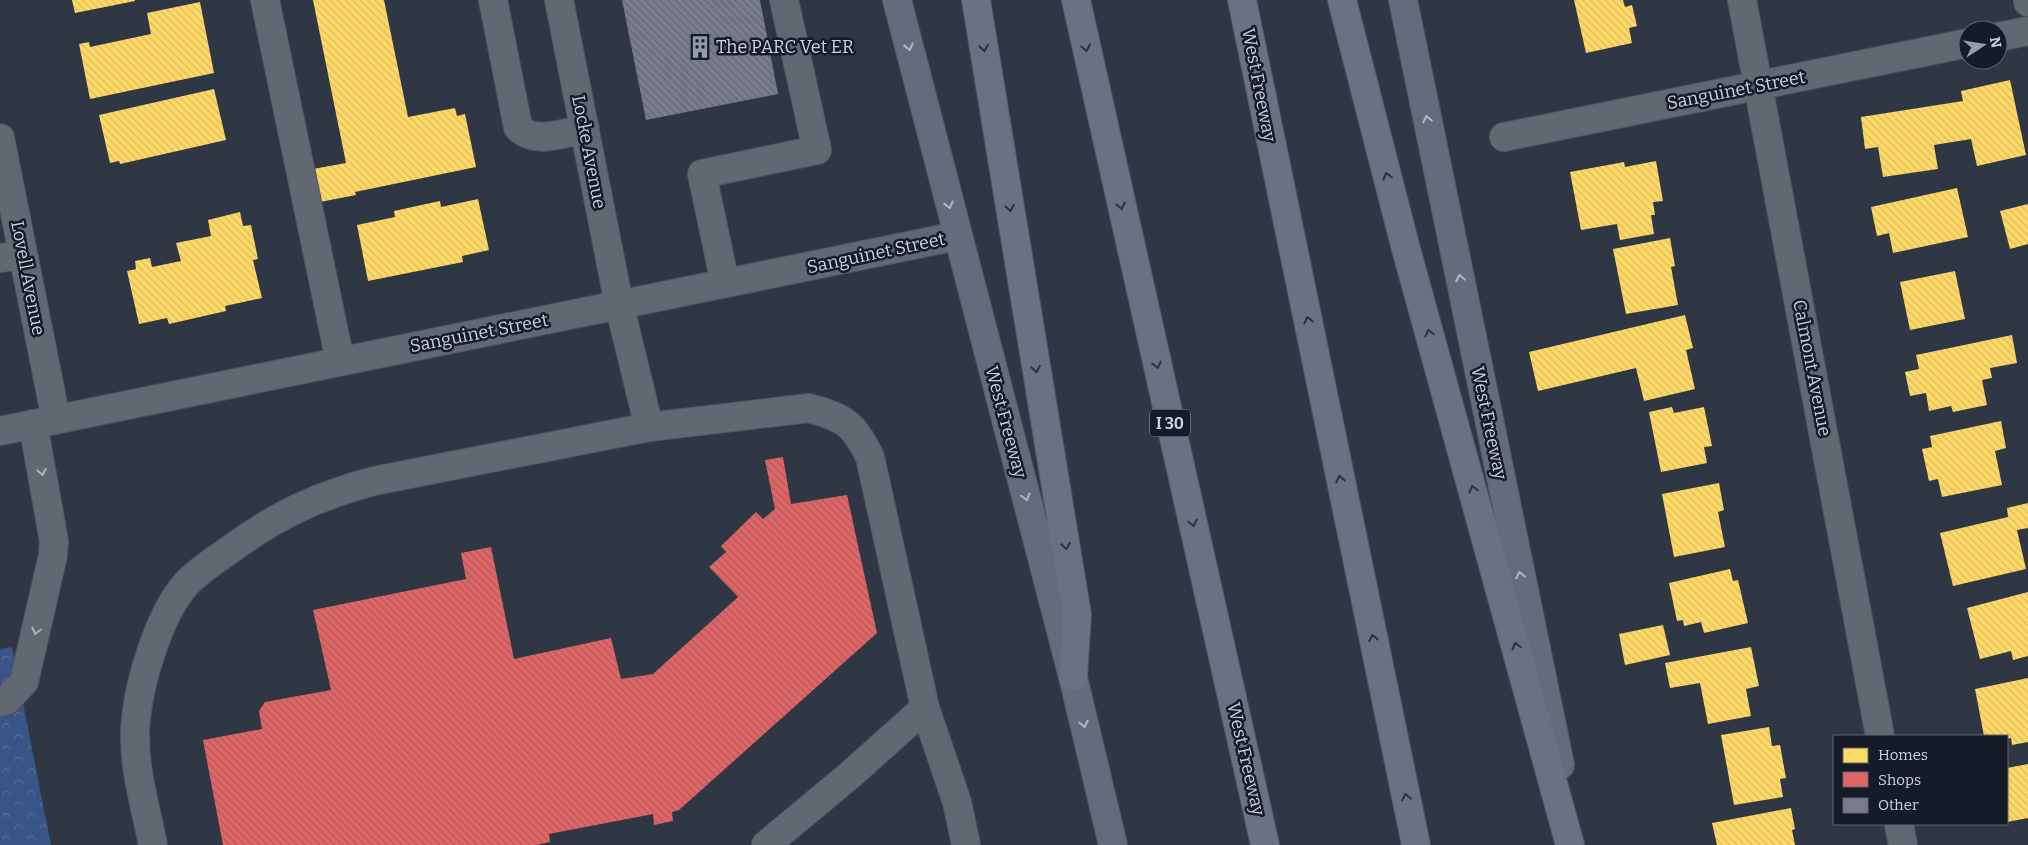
<svg xmlns="http://www.w3.org/2000/svg" width="2028" height="845" font-family="Bitter,serif">
	<style>
		.forest { fill: url(#forest-crowns) }
		.homes { fill: url(#homes-back-hatch) }
		.shops { fill: url(#shops-back-hatch) }
		.building { fill: url(#building-back-hatch) }
		.lines { fill: none; stroke-linecap: round; stroke-linejoin: round }
		.minor-casing { stroke: #4f5661; stroke-width: 30 }
		.major-casing { stroke: #4f5661; stroke-width: 30 }
		.highway-casing { stroke: #4f5661; stroke-width: 30 }
		.minor { stroke: #616871; stroke-width: 28 }
		.major { stroke: #636c7a; stroke-width: 28 }
		.highway { stroke: #697283; stroke-width: 28 }
		.oneway { stroke: #b0b8c6 }
		.oneway2 { stroke: #2b323e }
		.oneway3 { stroke: #aab2bf }
		.labels { text-anchor: middle; dominant-baseline: central; stroke-width: 5; stroke-linejoin: round; paint-order: stroke }
		.shield { fill: #161c27; stroke: #939ba8; stroke-width: 1 }
		.shield-label { font-size: 16px; font-weight: bold; fill: #c9d2e0 }
		.poi-label { font-size: 18px; fill: #c9d2e0; stroke: #161c27; text-anchor: start }
		.street-label { font-size: 18px; fill: #c9d2e0; stroke: #161c27 }
	</style>
	<defs>
		<pattern id="forest-crowns" width="20" height="18" patternUnits="userSpaceOnUse" patternTransform="scale(1.25)"><rect width="20" height="18" fill="#395486"/><path d="M2 6a3 3 0 1 1 6 0M12 15a3 3 0 1 1 6 0" fill="none" stroke="#546c97"/></pattern>
		<pattern id="homes-back-hatch" width="6" height="6" patternUnits="userSpaceOnUse" patternTransform="scale(1.25)"><rect width="6" height="6" fill="#ffd966"/><path d="M-1 5l2 2M0 0l6 6M5-1l2 2" fill="none" stroke="#d8ba5f"/></pattern>
		<pattern id="shops-back-hatch" width="6" height="6" patternUnits="userSpaceOnUse" patternTransform="scale(1.25)"><rect width="6" height="6" fill="#e06666"/><path d="M-1 5l2 2M0 0l6 6M5-1l2 2" fill="none" stroke="#af5a5c"/></pattern>
		<pattern id="building-back-hatch" width="6" height="6" patternUnits="userSpaceOnUse" patternTransform="scale(1.25)"><rect width="6" height="6" fill="#787d89"/><path d="M-1 5l2 2M0 0l6 6M5-1l2 2" fill="none" stroke="#636770"/></pattern>
	</defs>
	<rect width="100%" height="100%" fill="#303744"/>
	<polygon class="forest" points="12,647 51,845 0,845 0,649"/>
	<g class="homes">
		<polygon points="72,0 135,0 135,1 75,13"/>
		<polygon points="313,0 384,0 408,117 455,108 457,116 465,114 476,167 355,192 356,195 320,202 313,169 346,163"/>
		<polygon points="1574,0 1623,0 1625,7 1632,5 1637,26 1629,28 1632,43 1586,53"/>
		<polygon points="200,2 214,73 90,99 79,44 89,42 90,47 151,34 147,13"/>
		<polygon points="2010,80 2026,155 1977,166 1971,139 1934,145 1938,169 1883,177 1878,147 1865,149 1861,117 1963,101 1961,91"/>
		<polygon points="214,89 226,140 120,164 119,161 110,163 99,115"/>
		<polygon points="1656,161 1663,201 1653,202 1655,215 1651,215 1654,234 1620,240 1617,224 1581,230 1570,172 1624,162 1625,167"/>
		<polygon points="1957,188 1968,237 1893,253 1889,233 1877,236 1871,207"/>
		<polygon points="478,199 489,250 462,256 463,262 368,281 357,225 395,217 394,211 440,201 441,207"/>
		<polygon points="2028,204 2028,244 2010,249 2000,211"/>
		<polygon points="240,212 243,226 251,225 258,259 253,260 262,298 225,306 226,311 169,324 167,318 139,324 127,271 136,269 135,261 150,258 152,267 181,261 176,243 211,236 208,220"/>
		<polygon points="1670,238 1675,266 1671,267 1678,305 1626,314 1613,249"/>
		<polygon points="1955,271 1965,319 1910,330 1900,282"/>
		<polygon points="1685,315 1693,348 1686,350 1695,389 1644,401 1636,368 1538,391 1529,352"/>
		<polygon points="2012,335 2017,363 1990,368 1992,378 1982,380 1987,405 1953,412 1951,406 1929,411 1926,393 1910,396 1905,372 1919,369 1916,355"/>
		<polygon points="1672,407 1674,413 1704,407 1712,446 1704,447 1707,463 1661,472 1649,412"/>
		<polygon points="2001,421 2006,448 1995,451 2002,485 1942,497 1938,479 1929,481 1922,449 1932,447 1930,436"/>
		<polygon points="1719,483 1724,510 1718,512 1725,547 1674,557 1662,494"/>
		<polygon points="2028,503 2028,528 2017,530 2026,569 1953,586 1940,533 2008,517 2007,508"/>
		<polygon points="1730,569 1733,581 1738,580 1748,623 1704,633 1701,622 1684,626 1683,620 1677,621 1669,583"/>
		<polygon points="2028,592 2028,656 2013,660 2011,651 1980,659 1967,608"/>
		<polygon points="1663,625 1670,655 1625,665 1619,634"/>
		<polygon points="1751,647 1759,686 1746,689 1751,716 1708,724 1700,683 1670,688 1665,663"/>
		<polygon points="2028,678 2028,742 2012,745 2011,738 2007,739 2007,736 1984,736 1975,689"/>
		<polygon points="1769,727 1772,746 1780,745 1786,778 1780,779 1783,797 1734,805 1721,735"/>
		<polygon points="2028,764 2028,818 2007,822 2007,768"/>
		<polygon points="1791,808 1795,829 1792,830 1795,845 1717,845 1712,823"/>
	</g>
	<polygon class="shops" points="783,457 791,504 847,495 877,633 679,810 672,812 673,821 654,825 653,814 549,834 550,842 537,845 223,845 203,740 262,729 259,711 265,702 331,690 313,610 466,579 461,553 491,547 514,659 611,638 621,679 653,674 738,597 709,567 726,552 721,546 756,512 763,519 775,509 765,460"/>
	<polygon class="building" points="622,0 760,0 778,94 646,120"/>
	<g class="lines">
		<defs>
			<g id="minor">
				<polyline points="265,0 340,361"/>
				<path d="M 493,0 L 518,127 C 533,145 564,133 585,129"/>
				<polyline points="559,0 619,304 649,427"/>
				<polyline points="1742,0 1880,736"/>
				<polyline points="2028,0 2028,2"/>
				<polyline points="1998,37 2028,31"/>
				<polyline points="1504,137 1968,43"/>
				<polyline points="0,138 56,419"/>
				<polyline points="0,258 23,255"/>
				<polyline points="725,283 702,174 817,150 784,0"/>
				<polyline points="0,431 957,236"/>
				<polyline points="0,702 7,700 24,682 53,555 54,541 33,424"/>
				<polyline points="1899,824 1903,845"/>
				<path d="M 153,845 C 145,804 131,760 136,718 C 140,679 160,613 186,584 C 198,571 214,561 228,551 C 277,515 315,497 374,481 L 649,427 L 809,408 C 845,418 853,423 870,457 L 925,708 L 957,802 L 966,845"/>
				<polyline points="766,845 850,775 925,708"/>
			</g>
			<g id="major">
				<polyline points="897,0 1073,677 1113,845"/>
				<polyline points="1403,0 1560,765"/>
			</g>
			<g id="highway">
				<polyline points="976,0 1077,615 1073,677"/>
				<polyline points="1076,0 1265,845"/>
				<polyline points="1242,0 1416,845"/>
				<polyline points="1342,0 1406,249 1570,845"/>
			</g>
		</defs>
		<use href="#minor" class="minor-casing"/>
		<use href="#major" class="major-casing"/>
		<use href="#highway" class="highway-casing"/>
		<use href="#minor" class="minor"/>
		<use href="#major" class="major"/>
		<use href="#highway" class="highway"/>
	</g>
	<defs><path id="oneway-chevron" d="M-2-3.5L2.5 0L-2 3.5" fill="none" stroke-width="1.6" stroke-linecap="round" stroke-linejoin="round" transform="scale(1.25)"/></defs>
	<g class="oneway">
		<use href="#oneway-chevron" transform="translate(909 47) rotate(76)"/>
		<use href="#oneway-chevron" transform="translate(1427 119) rotate(-102)"/>
		<use href="#oneway-chevron" transform="translate(949 205) rotate(76)"/>
		<use href="#oneway-chevron" transform="translate(1460 278) rotate(-101)"/>
		<use href="#oneway-chevron" transform="translate(1026 497) rotate(75)"/>
		<use href="#oneway-chevron" transform="translate(1520 575) rotate(-102)"/>
		<use href="#oneway-chevron" transform="translate(1084 724) rotate(77)"/>
	</g>
	<g class="oneway2">
		<use href="#oneway-chevron" transform="translate(984 48) rotate(81)"/>
		<use href="#oneway-chevron" transform="translate(1086 48) rotate(78)"/>
		<use href="#oneway-chevron" transform="translate(1387 176) rotate(-105)"/>
		<use href="#oneway-chevron" transform="translate(1121 206) rotate(77)"/>
		<use href="#oneway-chevron" transform="translate(1010 208) rotate(81)"/>
		<use href="#oneway-chevron" transform="translate(1308 320) rotate(-102)"/>
		<use href="#oneway-chevron" transform="translate(1429 333) rotate(-105)"/>
		<use href="#oneway-chevron" transform="translate(1157 365) rotate(77)"/>
		<use href="#oneway-chevron" transform="translate(1036 369) rotate(81)"/>
		<use href="#oneway-chevron" transform="translate(1340 479) rotate(-102)"/>
		<use href="#oneway-chevron" transform="translate(1473 489) rotate(-105)"/>
		<use href="#oneway-chevron" transform="translate(1193 523) rotate(77)"/>
		<use href="#oneway-chevron" transform="translate(1066 546) rotate(81)"/>
		<use href="#oneway-chevron" transform="translate(1373 638) rotate(-102)"/>
		<use href="#oneway-chevron" transform="translate(1516 646) rotate(-105)"/>
		<use href="#oneway-chevron" transform="translate(1406 797) rotate(-102)"/>
	</g>
	<g class="oneway3">
		<use href="#oneway-chevron" transform="translate(42 472) rotate(80)"/>
		<use href="#oneway-chevron" transform="translate(36 631) rotate(103)"/>
	</g>
	<defs>
		<symbol id="building-bare" viewBox="-9 -9 18 18"><path d="M-4-6H4V6H1V3H-1V6H-4ZM-2.5-4.3h1.7v1.8h-1.7ZM.8-4.3h1.7v1.8H.8ZM-2.5-1h1.7V.8h-1.7ZM.8-1h1.7V.8H.8Z" fill="#939ca9" stroke="#161c27" stroke-width="2.5" paint-order="stroke"/></symbol>
	</defs>
	<g fill-rule="evenodd">
		<use href="#building-bare" x="684" y="31" width="32" height="32"/>
	</g>
	<g class="labels">
		<rect class="shield" x="1150" y="409.5" width="40" height="27" rx="4"/>
		<g class="shield-label">
			<text x="1170" y="423">I 30</text>
		</g>
		<g class="poi-label">
			<text x="716" y="47">The PARC Vet ER</text>
		</g>
		<g class="street-label">
			<text transform="translate(1259 85) rotate(79)">West Freeway</text>
			<text transform="translate(1736 90) rotate(-11)">Sanguinet Street</text>
			<text transform="translate(589 152) rotate(79)">Locke Avenue</text>
			<text transform="translate(876 253) rotate(-12)">Sanguinet Street</text>
			<text transform="translate(28 278) rotate(79)">Lovell Avenue</text>
			<text transform="translate(479 333) rotate(-11)">Sanguinet Street</text>
			<text transform="translate(1812 368) rotate(79)">Calmont Avenue</text>
			<text transform="translate(1006 422) rotate(75)">West Freeway</text>
			<text transform="translate(1489 423) rotate(78)">West Freeway</text>
			<text transform="translate(1246 759) rotate(77)">West Freeway</text>
		</g>
	</g>
	<rect x="1833" y="735" width="175" height="90" fill="#161c27" stroke="#5e6571"/>
	<rect x="1843" y="748" width="25" height="15" fill="#ffd966" stroke="#5e6571"/>
	<text x="1878" y="760" font-size="15" fill="#c9d2e0">Homes</text>
	<rect x="1843" y="772" width="25" height="15" fill="#e06666" stroke="#5e6571"/>
	<text x="1878" y="785" font-size="15" fill="#c9d2e0">Shops</text>
	<rect x="1843" y="798" width="25" height="15" fill="#787d89" stroke="#5e6571"/>
	<text x="1878" y="810" font-size="15" fill="#c9d2e0">Other</text>
	<g transform="translate(1983 45) rotate(78)"><circle r="24" fill="#161c27" stroke="#5e6571"/>
	<path d="M0-4L9 19L0 12L-9 19Z" fill="#939ca9"/>
	<text y="-8" font-size="14" font-weight="bold" text-anchor="middle" fill="#c9d2e0">N</text>
	</g>
</svg>
